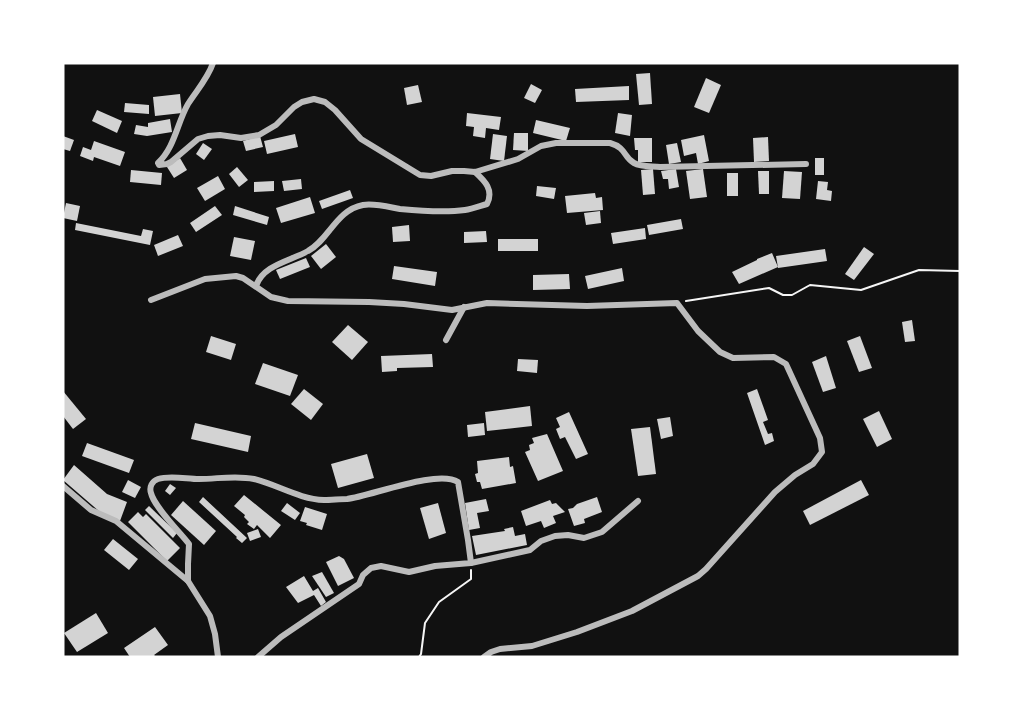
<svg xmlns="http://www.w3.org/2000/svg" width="1023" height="720" font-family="'Noto Sans',sans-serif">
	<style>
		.building { fill: #d3d3d3 }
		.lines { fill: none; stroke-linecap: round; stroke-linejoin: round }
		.path { stroke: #f5f5f5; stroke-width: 2 }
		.minor { stroke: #bcbcbc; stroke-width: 6 }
	</style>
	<rect width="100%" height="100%" fill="#111"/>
	<g class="building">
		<polygon points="650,73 652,104 639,105 636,74"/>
		<polygon points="706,78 721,85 709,113 694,107"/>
		<polygon points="531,84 542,90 535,103 524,98"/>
		<polygon points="418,85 422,102 407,105 404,88"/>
		<polygon points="629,86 629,100 576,102 575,89"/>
		<polygon points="180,94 182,113 155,116 153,97"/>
		<polygon points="125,103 149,105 149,114 124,112"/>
		<polygon points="97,110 122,121 117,133 92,121"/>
		<polygon points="467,113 501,117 499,130 486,128 485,138 473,136 474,127 466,126"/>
		<polygon points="618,113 632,115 630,136 615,133"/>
		<polygon points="170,119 172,132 147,136 134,134 136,125 148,127 148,123"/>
		<polygon points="536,120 570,128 566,141 533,133"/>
		<polygon points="514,133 528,133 528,151 513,150"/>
		<polygon points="295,134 298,147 267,154 264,141"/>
		<polygon points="493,134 507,136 504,161 490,159"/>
		<polygon points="704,135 709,161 698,164 696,153 684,156 681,140"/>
		<polygon points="63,136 74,140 70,151 63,149"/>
		<polygon points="260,136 263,147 246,151 243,141"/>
		<polygon points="768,137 769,161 754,162 753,138"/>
		<polygon points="634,138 652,138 652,162 638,162 638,150 635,150"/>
		<polygon points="94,141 125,152 120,166 94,157 93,161 80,156 83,147 91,150"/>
		<polygon points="203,143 212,149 204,160 196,154"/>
		<polygon points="677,143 681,162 669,164 666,145"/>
		<polygon points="180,158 187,170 174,178 167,167"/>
		<rect x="815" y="158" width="9" height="17"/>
		<polygon points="237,167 248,180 239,187 229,174"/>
		<polygon points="653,169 655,194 643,195 641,170"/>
		<polygon points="676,169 679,187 669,189 668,179 663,179 661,171"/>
		<polygon points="703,169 707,197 690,199 686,171"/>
		<polygon points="131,170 162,173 161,185 130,182"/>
		<polygon points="758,171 769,171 769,194 759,194"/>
		<polygon points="784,171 802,172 800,199 782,198"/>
		<rect x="727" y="173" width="11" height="23"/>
		<polygon points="218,176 225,189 205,201 197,188"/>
		<polygon points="301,179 302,189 284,191 282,181"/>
		<polygon points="274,181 274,191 254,192 254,182"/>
		<polygon points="818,181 828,182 827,190 832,191 831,201 816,199"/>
		<polygon points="537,186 556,188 554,199 536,196"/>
		<polygon points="350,190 353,198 322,209 319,201"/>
		<polygon points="595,193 596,198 602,197 603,210 567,213 565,196"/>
		<polygon points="310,197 315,213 281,223 276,208"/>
		<polygon points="66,203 80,206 77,221 63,218"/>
		<polygon points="215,206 222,215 196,232 190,223"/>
		<polygon points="235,206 269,217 267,225 233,215"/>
		<polygon points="600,211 601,223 586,225 584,213"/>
		<polygon points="681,219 683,229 649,235 647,225"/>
		<polygon points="76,223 141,236 143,229 153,231 150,245 75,230"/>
		<polygon points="409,225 410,241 393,242 392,227"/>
		<polygon points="645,228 646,239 613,244 611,233"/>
		<polygon points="486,231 487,242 464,243 464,232"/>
		<polygon points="178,235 183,246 158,256 154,245"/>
		<polygon points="234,237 255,241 251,260 230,256"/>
		<rect x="498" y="239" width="40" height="12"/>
		<polygon points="326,244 336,257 321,269 311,256"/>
		<polygon points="864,247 874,254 854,280 845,274"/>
		<polygon points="825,249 827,261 778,268 776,256"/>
		<polygon points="772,253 778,267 739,284 732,272 757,260 757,259"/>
		<polygon points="306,258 310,267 280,279 276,270"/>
		<polygon points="394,266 437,272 435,286 392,279"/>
		<polygon points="622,268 624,281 588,289 585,276"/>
		<polygon points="569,274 570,289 533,290 533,275"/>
		<polygon points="912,320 915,341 905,342 902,322"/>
		<polygon points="348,325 368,342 352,360 332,342"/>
		<polygon points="211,336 236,344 231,360 206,352"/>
		<polygon points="860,336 872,368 859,372 847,341"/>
		<polygon points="432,354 433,367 397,368 397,371 382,372 381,356"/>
		<polygon points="826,356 836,388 823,392 812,362"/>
		<polygon points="518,359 538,360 537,373 517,371"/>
		<polygon points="263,363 298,375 290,396 255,384"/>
		<polygon points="304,389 323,404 311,420 291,404"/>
		<polygon points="757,389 768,420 763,422 768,434 772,433 774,441 765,445 747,393"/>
		<polygon points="63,391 86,419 73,429 63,416"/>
		<polygon points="530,406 532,426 487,431 485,412"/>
		<polygon points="879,411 892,439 877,447 863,419"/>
		<polygon points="569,412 588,454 576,459 565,437 560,439 556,429 560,427 556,418"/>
		<polygon points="670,417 673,436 661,439 657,419"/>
		<polygon points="195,423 251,436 248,452 191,439"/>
		<polygon points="484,423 485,435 468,437 467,425"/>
		<polygon points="650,427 656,474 638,476 631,429"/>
		<polygon points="547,434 563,471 538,481 525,452 530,450 529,445 534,443 532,438"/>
		<polygon points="87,443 134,460 129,473 82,456"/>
		<polygon points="367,454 374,478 338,488 331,464"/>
		<polygon points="509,457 510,467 513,466 516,483 482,489 480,482 477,482 475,474 478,473 477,461"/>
		<polygon points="74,465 107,494 127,502 120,521 100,512 63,480"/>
		<polygon points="128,480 141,487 135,498 122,492"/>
		<polygon points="861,480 869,495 810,525 803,511"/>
		<polygon points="170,484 176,488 170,495 165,491"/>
		<polygon points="244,495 281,525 270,538 257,525 254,529 247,524 249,522 244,517 245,515 234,506"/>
		<polygon points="203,497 247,538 242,543 236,538 237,537 199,502"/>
		<polygon points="597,497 602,512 584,519 585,523 574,526 568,509 573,508 577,504"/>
		<polygon points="486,499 489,511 477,513 480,528 469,530 465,503"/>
		<polygon points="550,500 552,504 556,503 565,512 553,516 556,523 544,528 541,521 526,526 521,511"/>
		<polygon points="183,501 216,531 204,545 171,515"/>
		<polygon points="287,503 300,513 295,520 281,511"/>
		<polygon points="438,503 446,533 429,539 420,508"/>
		<polygon points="149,506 177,533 173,538 145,510"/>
		<polygon points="305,507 327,514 322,530 306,525 307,523 300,521"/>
		<polygon points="138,512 143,517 146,514 180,548 167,561 128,522"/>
		<polygon points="513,527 515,536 525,534 527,545 476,555 472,536 505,531 504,529"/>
		<polygon points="258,529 261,537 250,541 247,533"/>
		<polygon points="113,539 138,559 129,570 104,550"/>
		<polygon points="339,556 344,559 354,578 338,586 326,562"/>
		<polygon points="322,572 334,593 326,597 312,576"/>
		<polygon points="304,576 313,591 318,588 326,602 321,606 314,595 298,603 286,587"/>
		<polygon points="96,613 108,633 77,652 64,633"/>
		<polygon points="155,627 168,645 154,655 156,657 130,657 124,648"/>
	</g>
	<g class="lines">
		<g class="path">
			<polyline points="686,301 769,288 783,295 792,295 810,285 861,290 919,270 960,271"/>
			<polyline points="419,657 421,654 425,623 439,602 471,579 471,570"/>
		</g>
		<g class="minor">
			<path d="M 213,63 C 208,78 197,90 188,104 C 177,123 175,147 158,163 L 159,165 L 167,164 L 171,162 L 198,139 L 208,136 L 220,135 L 241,138 L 259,135 L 276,125 L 294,107 L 302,102 L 314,99 L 325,102 L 335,110 L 361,139 L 420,175 L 431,176 L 452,171 L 464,171 L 475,172 L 518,159 L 541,146 L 556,143 L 610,143 C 627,148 623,157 634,163 C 641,167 651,166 660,167 L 806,164"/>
			<path d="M 256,286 C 263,265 290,261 308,251 C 329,240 336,210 363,205 C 374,203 389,207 400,209 C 421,211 444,213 465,210 C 472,209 480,206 487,204 C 494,190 485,181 475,172"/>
			<polyline points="151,300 205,279 236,276 243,278 271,297 288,301 369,302 404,304 452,310 487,303 587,306 677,303 698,331 720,352 733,358 774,357 786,364 820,438 822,452 813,464 795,475 775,492 706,569 698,576 632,611 577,632 532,646 500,649 491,652 484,657"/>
			<polyline points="446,340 464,307"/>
			<polyline points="63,486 91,510 116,521 188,581"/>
			<polyline points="471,563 530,550 541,541 555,536 568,535 584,538 602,532 638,501"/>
			<path d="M 218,657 L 215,634 L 210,616 L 188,581 L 188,564 L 189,544 C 180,532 154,507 151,493 C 149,487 152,481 158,479 C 170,475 187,479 199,479 C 217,479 236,475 254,479 C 278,485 299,499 324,500 C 331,500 340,499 347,499 C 371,496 438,469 458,482 L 468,540 L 471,563 L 435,566 L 409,572 L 381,566 L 371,568 L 363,575 L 359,584 L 281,637 L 258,657"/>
		</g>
	</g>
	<rect width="1023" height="720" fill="none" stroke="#ffffff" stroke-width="129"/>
</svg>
